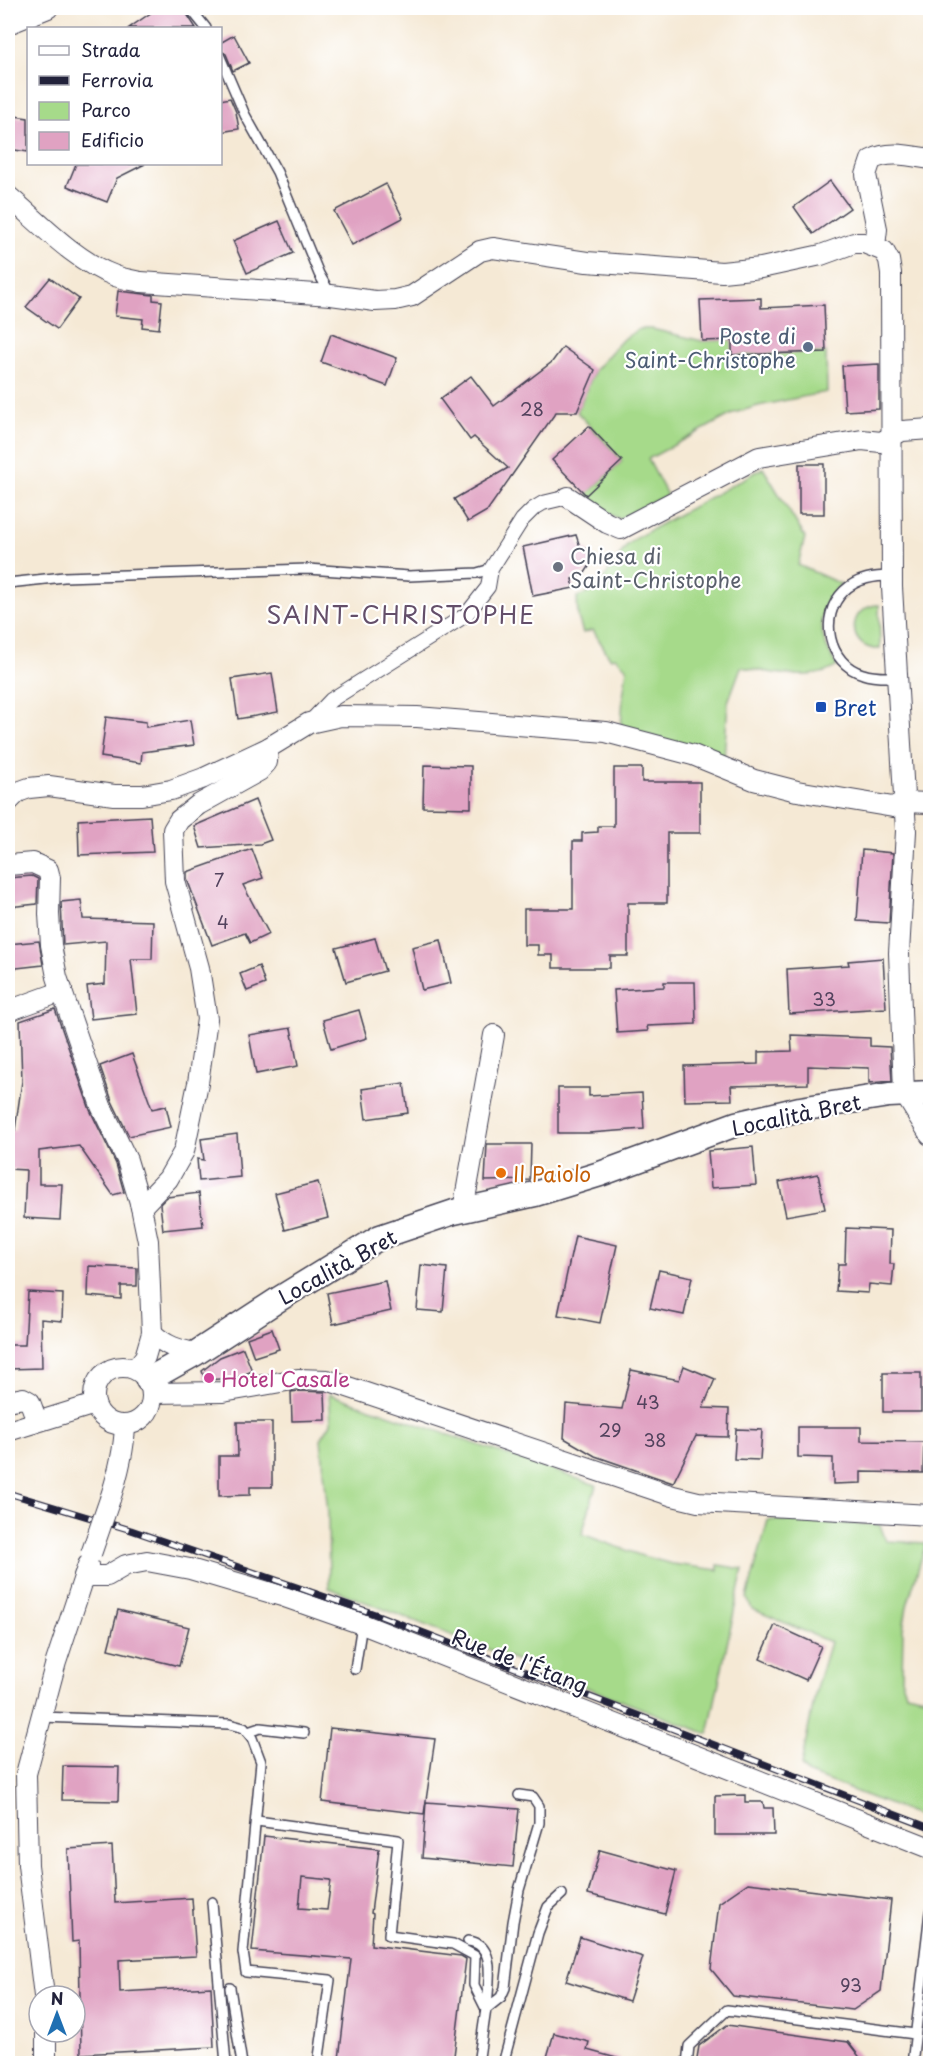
<svg xmlns="http://www.w3.org/2000/svg" width="938" height="2071" font-family="'Playpen Sans',sans-serif">
	<style>
		.green { fill: #a6da8a; stroke: #647e62; stroke-width: 1.5 }
		.building { fill: #e0a2c2; fill-rule: evenodd }
		.lines { fill: none; stroke-linecap: round; stroke-linejoin: round }
		.service-casing { stroke: #424052; stroke-width: 12 }
		.pedestrian-casing { stroke: #424052; stroke-width: 16 }
		.minor-casing { stroke: #424052; stroke-width: 22 }
		.tertiary-casing { stroke: #424052; stroke-width: 27 }
		.service { stroke: #fff; stroke-width: 9 }
		.pedestrian { stroke: #fff; stroke-width: 14 }
		.minor { stroke: #fff; stroke-width: 20 }
		.tertiary { stroke: #fff; stroke-width: 24 }
		.rail-casing { stroke: #22223b; stroke-width: 7 }
		.rail { stroke: #fff; stroke-width: 4.5; stroke-dasharray: 14; stroke-linecap: butt }
		.minor-bridge-casing { stroke: #424052; stroke-width: 22; stroke-linecap: butt }
		.minor-bridge { stroke: #fff; stroke-width: 20 }
		.service-dot { fill: #5c6f8a; stroke: #fff; stroke-width: 2 }
		.worship-dot { fill: #6b7280; stroke: #fff; stroke-width: 2 }
		.transit-dot { fill: #1a4fb4; stroke: #fff; stroke-width: 2 }
		.food-dot { fill: #e8710a; stroke: #fff; stroke-width: 2 }
		.hotel-dot { fill: #d1479c; stroke: #fff; stroke-width: 2 }
		.labels { text-anchor: middle; dominant-baseline: central; stroke-width: 4.5; stroke-linejoin: round; paint-order: stroke }
		.number-label { font-size: 18px; fill: #52425d }
		.service-label { font-size: 21px; fill: #4e5e75; stroke: #fff; text-anchor: end }
		.worship-label { font-size: 21px; fill: #5b616d; stroke: #fff; text-anchor: start }
		.transit-label { font-size: 21px; fill: #164399; stroke: #fff; text-anchor: start }
		.street-label { font-size: 21px; fill: #22223b; stroke: #fff }
		.food-label { font-size: 21px; fill: #c56008; stroke: #fff; text-anchor: start }
		.hotel-label { font-size: 21px; fill: #b23c85; stroke: #fff; text-anchor: start }
		.quarter-label { font-size: 24px; letter-spacing: 1.5px; fill: #644f6a; stroke: #fff }
	</style>
	<rect width="100%" height="100%" fill="#fff"/>
	<filter id="ink" filterUnits="userSpaceOnUse"><feTurbulence type="fractalNoise" baseFrequency=".0167" numOctaves="2"/><feDisplacementMap in="SourceGraphic" scale="12" xChannelSelector="R" yChannelSelector="G"/><feConvolveMatrix kernelMatrix="1 2 1 2 8 2 1 2 1" color-interpolation-filters="sRGB"/></filter>
	<filter id="wash" filterUnits="userSpaceOnUse"><feTurbulence type="fractalNoise" baseFrequency=".008" numOctaves="4" result="noise"/><feDisplacementMap in="SourceGraphic" scale="24" xChannelSelector="R" yChannelSelector="G"/><feGaussianBlur stdDeviation="1.35" result="paint"/><feColorMatrix in="noise" values="0 0 0 0 0 0 0 0 0 0 0 0 0 0 0 0 0 1.4 0 .05"/><feComposite in="paint" operator="in"/></filter>
	<g filter="url(#wash)">
		<rect width="100%" height="100%" fill="#f5e9d5"/>
		<g class="green">
			<polygon points="639,329 652,329 702,341 732,340 733,355 826,352 827,392 758,406 734,413 648,459 667,495 619,519 596,507 586,495 622,461 577,412 595,370 622,340"/>
			<path d="M 763,468 L 805,537 L 798,565 L 841,584 C 813,611 818,636 837,666 C 814,683 767,672 741,667 L 728,702 L 724,759 L 621,727 L 623,697 L 627,668 L 615,657 L 610,658 L 593,630 L 583,633 L 578,617 L 577,597 L 596,590 L 627,545 L 638,537 Z"/>
			<path d="M 879,605 L 880,649 C 847,651 845,606 879,605 Z"/>
			<polygon points="329,1394 596,1485 582,1534 645,1557 673,1564 718,1570 718,1565 743,1569 708,1734 329,1588 328,1514 321,1439 331,1423"/>
			<polygon points="768,1520 880,1525 886,1541 926,1543 907,1606 903,1629 902,1681 906,1693 930,1698 930,1820 807,1773 801,1766 817,1685 830,1642 752,1609 747,1598"/>
		</g>
		<g id="blocks">
			<g class="building">
				<polygon points="158,8 183,8 196,28 129,28"/>
				<polygon points="234,35 249,63 233,71 226,54 220,50 220,43"/>
				<polygon points="230,98 236,112 239,129 220,132 220,100"/>
				<polygon points="8,115 28,118 28,152 8,149"/>
				<polygon points="76,164 145,164 117,178 107,202 67,186"/>
				<polygon points="830,181 850,208 813,234 794,207"/>
				<polygon points="386,184 403,218 352,245 334,211"/>
				<polygon points="279,221 293,253 247,273 233,241"/>
				<polygon points="50,278 79,299 57,329 26,307"/>
				<polygon points="118,291 153,295 153,300 162,301 159,329 142,327 143,319 115,316"/>
				<polygon points="761,298 761,308 824,305 826,352 732,355 732,340 702,341 700,300"/>
				<polygon points="331,334 397,358 387,386 321,362"/>
				<polygon points="563,347 595,370 577,412 556,412 487,511 468,522 454,499 508,468 474,437 470,440 440,399 471,376 494,406 552,362"/>
				<polygon points="879,364 879,409 845,411 842,366"/>
				<polygon points="589,426 622,461 586,495 552,460"/>
				<rect x="799" y="464" width="25" height="50"/>
				<polygon points="576,535 580,547 588,550 592,562 585,573 572,579 574,588 533,596 523,547"/>
				<polygon points="272,673 278,712 238,719 232,679"/>
				<polygon points="106,717 146,722 146,727 190,720 194,745 142,752 141,763 101,757"/>
				<polygon points="424,765 471,766 471,808 423,807"/>
				<polygon points="614,768 642,768 642,782 700,782 700,833 667,833 667,903 628,903 628,956 610,956 610,968 553,968 553,955 538,955 538,945 524,945 524,909 573,909 573,841 582,841 582,833 598,832 598,826 614,826"/>
				<polygon points="255,800 271,840 260,844 201,848 194,826"/>
				<polygon points="150,816 153,852 79,855 78,820"/>
				<polygon points="252,849 263,878 243,885 269,934 250,943 245,933 212,945 187,879 187,872"/>
				<polygon points="862,850 893,853 889,923 857,921"/>
				<polygon points="32,876 38,879 37,904 8,907 8,878"/>
				<polygon points="81,900 83,919 153,921 152,959 131,959 137,1014 91,1019 87,986 105,984 106,941 63,945 61,902"/>
				<polygon points="375,938 385,971 346,982 336,948"/>
				<polygon points="441,940 451,983 422,990 412,947"/>
				<polygon points="39,941 43,965 8,969 8,944"/>
				<polygon points="883,958 886,1008 789,1014 787,969 849,965 848,961"/>
				<polygon points="259,966 265,984 247,991 240,974"/>
				<polygon points="664,982 695,982 696,1024 647,1026 648,1031 617,1033 614,990 664,987"/>
				<polygon points="55,1009 90,1110 116,1164 124,1192 113,1195 79,1146 39,1151 39,1184 62,1184 60,1220 24,1218 26,1170 8,1169 8,1128 15,1130 22,1081 20,1021"/>
				<polygon points="359,1010 367,1038 331,1049 323,1020"/>
				<polygon points="291,1028 298,1066 256,1074 249,1035"/>
				<polygon points="791,1035 870,1038 870,1046 890,1047 892,1081 869,1083 869,1068 808,1066 808,1084 731,1086 732,1100 685,1101 684,1066 758,1064 758,1052 792,1051"/>
				<polygon points="132,1054 152,1109 166,1106 171,1127 129,1136 112,1101 100,1066"/>
				<polygon points="404,1083 408,1113 366,1119 362,1089"/>
				<polygon points="558,1088 589,1088 589,1096 642,1093 644,1129 589,1133 558,1133"/>
				<polygon points="237,1134 240,1177 199,1181 197,1159 204,1160 201,1139"/>
				<polygon points="487,1144 531,1144 530,1180 485,1181"/>
				<polygon points="753,1147 756,1185 711,1188 708,1151"/>
				<polygon points="818,1174 825,1209 786,1216 779,1182"/>
				<polygon points="318,1182 328,1218 285,1230 275,1193"/>
				<polygon points="199,1193 203,1226 163,1230 160,1204 167,1197"/>
				<polygon points="846,1228 891,1230 890,1264 894,1264 892,1286 869,1284 868,1293 836,1291 838,1264 845,1264"/>
				<polygon points="575,1236 617,1245 600,1323 558,1315"/>
				<polygon points="421,1265 447,1268 443,1312 417,1310"/>
				<polygon points="89,1266 137,1268 137,1286 121,1286 121,1299 88,1296"/>
				<polygon points="659,1270 692,1277 684,1315 650,1308"/>
				<polygon points="385,1281 391,1311 333,1324 327,1293"/>
				<polygon points="28,1292 63,1294 62,1321 41,1319 42,1368 8,1369 8,1345 25,1345"/>
				<polygon points="272,1329 279,1349 254,1357 247,1338"/>
				<polygon points="243,1348 252,1371 236,1378 205,1380 202,1371 220,1357"/>
				<polygon points="684,1366 715,1379 703,1408 729,1409 728,1437 696,1436 673,1483 595,1456 564,1438 566,1404 622,1409 631,1370 679,1380"/>
				<rect x="883" y="1373" width="38" height="39"/>
				<polygon points="299,1391 325,1392 326,1420 292,1421 291,1392"/>
				<polygon points="237,1422 272,1422 272,1487 250,1487 250,1495 219,1496 219,1456 238,1456"/>
				<polygon points="798,1427 861,1427 861,1441 924,1442 923,1473 861,1472 861,1483 833,1484 833,1458 798,1457"/>
				<polygon points="736,1429 762,1430 760,1460 734,1459"/>
				<polygon points="118,1610 189,1627 179,1666 108,1649"/>
				<polygon points="775,1625 821,1646 806,1680 760,1659"/>
				<polygon points="330,1728 435,1739 424,1814 322,1802"/>
				<polygon points="63,1766 119,1767 118,1801 62,1800"/>
				<polygon points="745,1795 745,1802 763,1802 764,1808 773,1808 774,1835 715,1835 715,1796"/>
				<polygon points="426,1802 519,1809 513,1867 422,1858"/>
				<path d="M 264,1836 L 379,1849 L 371,1913 L 373,1914 L 371,1945 L 461,1956 L 466,1959 L 453,2064 L 373,2064 L 339,2059 L 351,1959 L 252,1951 ZM 302,1877 L 331,1880 L 327,1910 L 299,1908 Z"/>
				<polygon points="112,1846 115,1903 192,1898 196,1956 119,1960 120,1992 211,1987 214,2047 81,2054 79,1941 72,1942 68,1849"/>
				<polygon points="600,1850 676,1871 665,1914 588,1894"/>
				<polygon points="748,1883 891,1900 881,1991 853,2010 733,1996 711,1969 719,1903"/>
				<polygon points="580,1937 643,1957 629,2001 566,1981"/>
				<polygon points="727,2025 848,2042 865,2064 696,2064 699,2046"/>
				<polygon points="554,2033 589,2042 587,2050 620,2059 619,2064 545,2064"/>
			</g>
		</g>
	</g>
	<g filter="url(#ink)">
		<use href="#blocks" fill-opacity="0" stroke="#424052" stroke-width="1.5"/>
		<g class="lines">
			<defs>
				<g id="service">
					<polyline points="190,8 206,28"/>
					<polyline points="220,57 245,115 277,172 319,274 331,295"/>
					<path d="M 892,576 C 875,576 857,578 844,591 C 818,616 828,664 863,674 C 874,678 885,677 896,677"/>
					<polyline points="8,583 64,577 308,569 409,576 477,573 491,569"/>
					<polyline points="355,1669 362,1624"/>
					<polyline points="42,1717 229,1724 244,1728 252,1738 261,1762 243,1952 246,1972 330,1980 318,2064"/>
					<polyline points="248,1732 260,1728 304,1733"/>
					<polyline points="257,1821 398,1840 389,1935 453,1944 475,1956 474,1985 486,2009"/>
					<polyline points="212,1902 226,2064"/>
					<path d="M 468,1941 C 498,1944 488,1985 487,2006"/>
					<polyline points="230,1988 242,2064"/>
					<polyline points="478,2064 486,2009 501,1997 505,1988 513,1922 519,1890 539,1823 539,1806 533,1797 519,1795"/>
					<polyline points="503,2064 538,1933 548,1907 562,1894"/>
					<polyline points="687,2064 689,2046 727,2010 915,2034"/>
					<polyline points="912,2064 930,1912"/>
				</g>
				<polyline id="pedestrian" points="309,723 331,700 466,615 488,587 491,569 522,520 533,509 543,503 568,497"/>
				<g id="minor">
					<polyline points="8,24 48,8"/>
					<path d="M 8,196 C 39,222 75,261 113,275 C 122,279 132,280 141,282 L 331,295 L 375,301 L 395,300 L 412,296 L 480,251 L 493,248 L 587,262 L 722,272 L 761,268 L 821,255 L 854,243 L 864,243 L 884,251 L 889,260 L 891,273 L 892,587 L 906,831 L 899,953 L 904,1093 L 930,1135"/>
					<path d="M 875,246 L 877,229 L 866,175 L 871,160 C 889,150 911,156 930,159"/>
					<polyline points="568,497 607,523 621,529 759,457 862,440 881,442 902,431 930,429"/>
					<polyline points="8,802 18,792 29,788 49,786 114,795 142,795 171,790 204,778 268,748 309,723 341,716 417,717 606,732 693,755 754,780 797,791 893,807 903,802 930,803"/>
					<polyline points="8,865 33,863 48,870 50,878 49,914 51,945 57,977 101,1106 127,1160 141,1207 148,1241 152,1333 145,1357 135,1369"/>
					<polyline points="8,1011 52,995 62,989"/>
					<polyline points="141,1207 168,1179 184,1151 198,1083 207,1019 199,968 175,881 173,830 179,820 198,805 259,771 267,762 268,748"/>
					<polyline points="463,1210 494,1035"/>
					<path d="M 152,1333 C 166,1346 178,1350 196,1353"/>
					<circle cx="123" cy="1396" r="29"/>
					<polyline points="152,1393 223,1392 298,1379 327,1380 673,1496 698,1502 930,1515"/>
					<polyline points="8,1401 23,1398 30,1402 37,1421"/>
					<polyline points="8,1431 95,1404"/>
					<path d="M 110,1499 C 118,1475 124,1452 125,1426"/>
					<polyline points="84,1576 107,1576 126,1565 147,1561 190,1569 285,1597 362,1624 930,1848"/>
					<polyline points="44,1996 28,1865 26,1774 56,1662 88,1565"/>
					<polyline points="46,2032 46,2064"/>
				</g>
				<polyline id="tertiary" points="148,1380 196,1353 279,1299 380,1237 454,1212 535,1194 600,1174 736,1124 800,1109 889,1095 930,1093"/>
			</defs>
			<use href="#service" class="service-casing"/>
			<use href="#pedestrian" class="pedestrian-casing"/>
			<use href="#minor" class="minor-casing"/>
			<use href="#tertiary" class="tertiary-casing"/>
			<use href="#service" class="service"/>
			<use href="#pedestrian" class="pedestrian"/>
			<use href="#minor" class="minor"/>
			<use href="#tertiary" class="tertiary"/>
			<defs>
				<polyline id="rail" points="8,1493 131,1530 375,1614 930,1828"/>
			</defs>
			<use href="#rail" class="rail-casing"/>
			<use href="#rail" class="rail"/>
			<defs>
				<polyline id="minor-bridge" points="91,1554 110,1499"/>
			</defs>
			<use href="#minor-bridge" class="minor-bridge-casing"/>
			<use href="#minor-bridge" class="minor-bridge"/>
		</g>
	</g>
	<circle class="service-dot" cx="808" cy="347" r="6"/>
	<circle class="worship-dot" cx="558" cy="567" r="6"/>
	<rect class="transit-dot" x="815" y="701" width="12" height="12" rx="3"/>
	<circle class="food-dot" cx="501" cy="1173" r="6"/>
	<circle class="hotel-dot" cx="209" cy="1378" r="6"/>
	<g class="labels">
		<g class="number-label">
			<text x="532" y="408">28</text>
			<text x="219" y="879">7</text>
			<text x="223" y="921">4</text>
			<text x="824" y="998">33</text>
			<text x="648" y="1401">43</text>
			<text x="610" y="1429">29</text>
			<text x="655" y="1439">38</text>
			<text x="851" y="1984">93</text>
		</g>
		<g class="service-label">
			<text x="796" y="335">Poste di<tspan x="796" dy="24">Saint-Christophe</tspan></text>
		</g>
		<g class="worship-label">
			<text x="570" y="555">Chiesa di<tspan x="570" dy="24">Saint-Christophe</tspan></text>
		</g>
		<g class="transit-label">
			<text x="833" y="707">Bret</text>
		</g>
		<g class="street-label">
			<text transform="translate(796 1114) rotate(-12)">Località Bret</text>
			<text transform="translate(337 1266) rotate(-29)">Località Bret</text>
			<text transform="translate(520 1660) rotate(21)">Rue de l'Étang</text>
		</g>
		<g class="food-label">
			<text x="513" y="1173">Il Paiolo</text>
		</g>
		<g class="hotel-label">
			<text x="221" y="1378">Hotel Casale</text>
		</g>
		<g class="quarter-label">
			<text x="401" y="614">SAINT-CHRISTOPHE</text>
		</g>
	</g>
	<rect width="938" height="2071" fill="none" stroke="#fff" stroke-width="30"/>
	<rect x="27" y="27" width="195" height="138" fill="#ffffff" stroke="#a7a7b1" stroke-width="1.5"/>
	<rect x="39" y="46" width="30" height="9" fill="#ffffff" stroke="#a7a7b1" stroke-width="1.5"/>
	<text x="81" y="57" font-size="18" fill="#22223b">Strada</text>
	<rect x="39" y="76" width="30" height="9" fill="#22223b" stroke="#a7a7b1" stroke-width="1.5"/>
	<text x="81" y="87" font-size="18" fill="#22223b">Ferrovia</text>
	<rect x="39" y="102" width="30" height="18" fill="#a6da8a" stroke="#a7a7b1" stroke-width="1.5"/>
	<text x="81" y="117" font-size="18" fill="#22223b">Parco</text>
	<rect x="39" y="132" width="30" height="18" fill="#e0a2c2" stroke="#a7a7b1" stroke-width="1.5"/>
	<text x="81" y="147" font-size="18" fill="#22223b">Edificio</text>
	<g transform="translate(57 2014)"><circle r="28" fill="#ffffff" stroke="#a7a7b1" stroke-width="1.5"/>
	<path d="M0-4.5L10 22L0 15L-10 22Z" fill="#1f6fb2"/>
	<text y="-9" font-size="16" font-weight="bold" text-anchor="middle" fill="#22223b">N</text>
	</g>
</svg>
